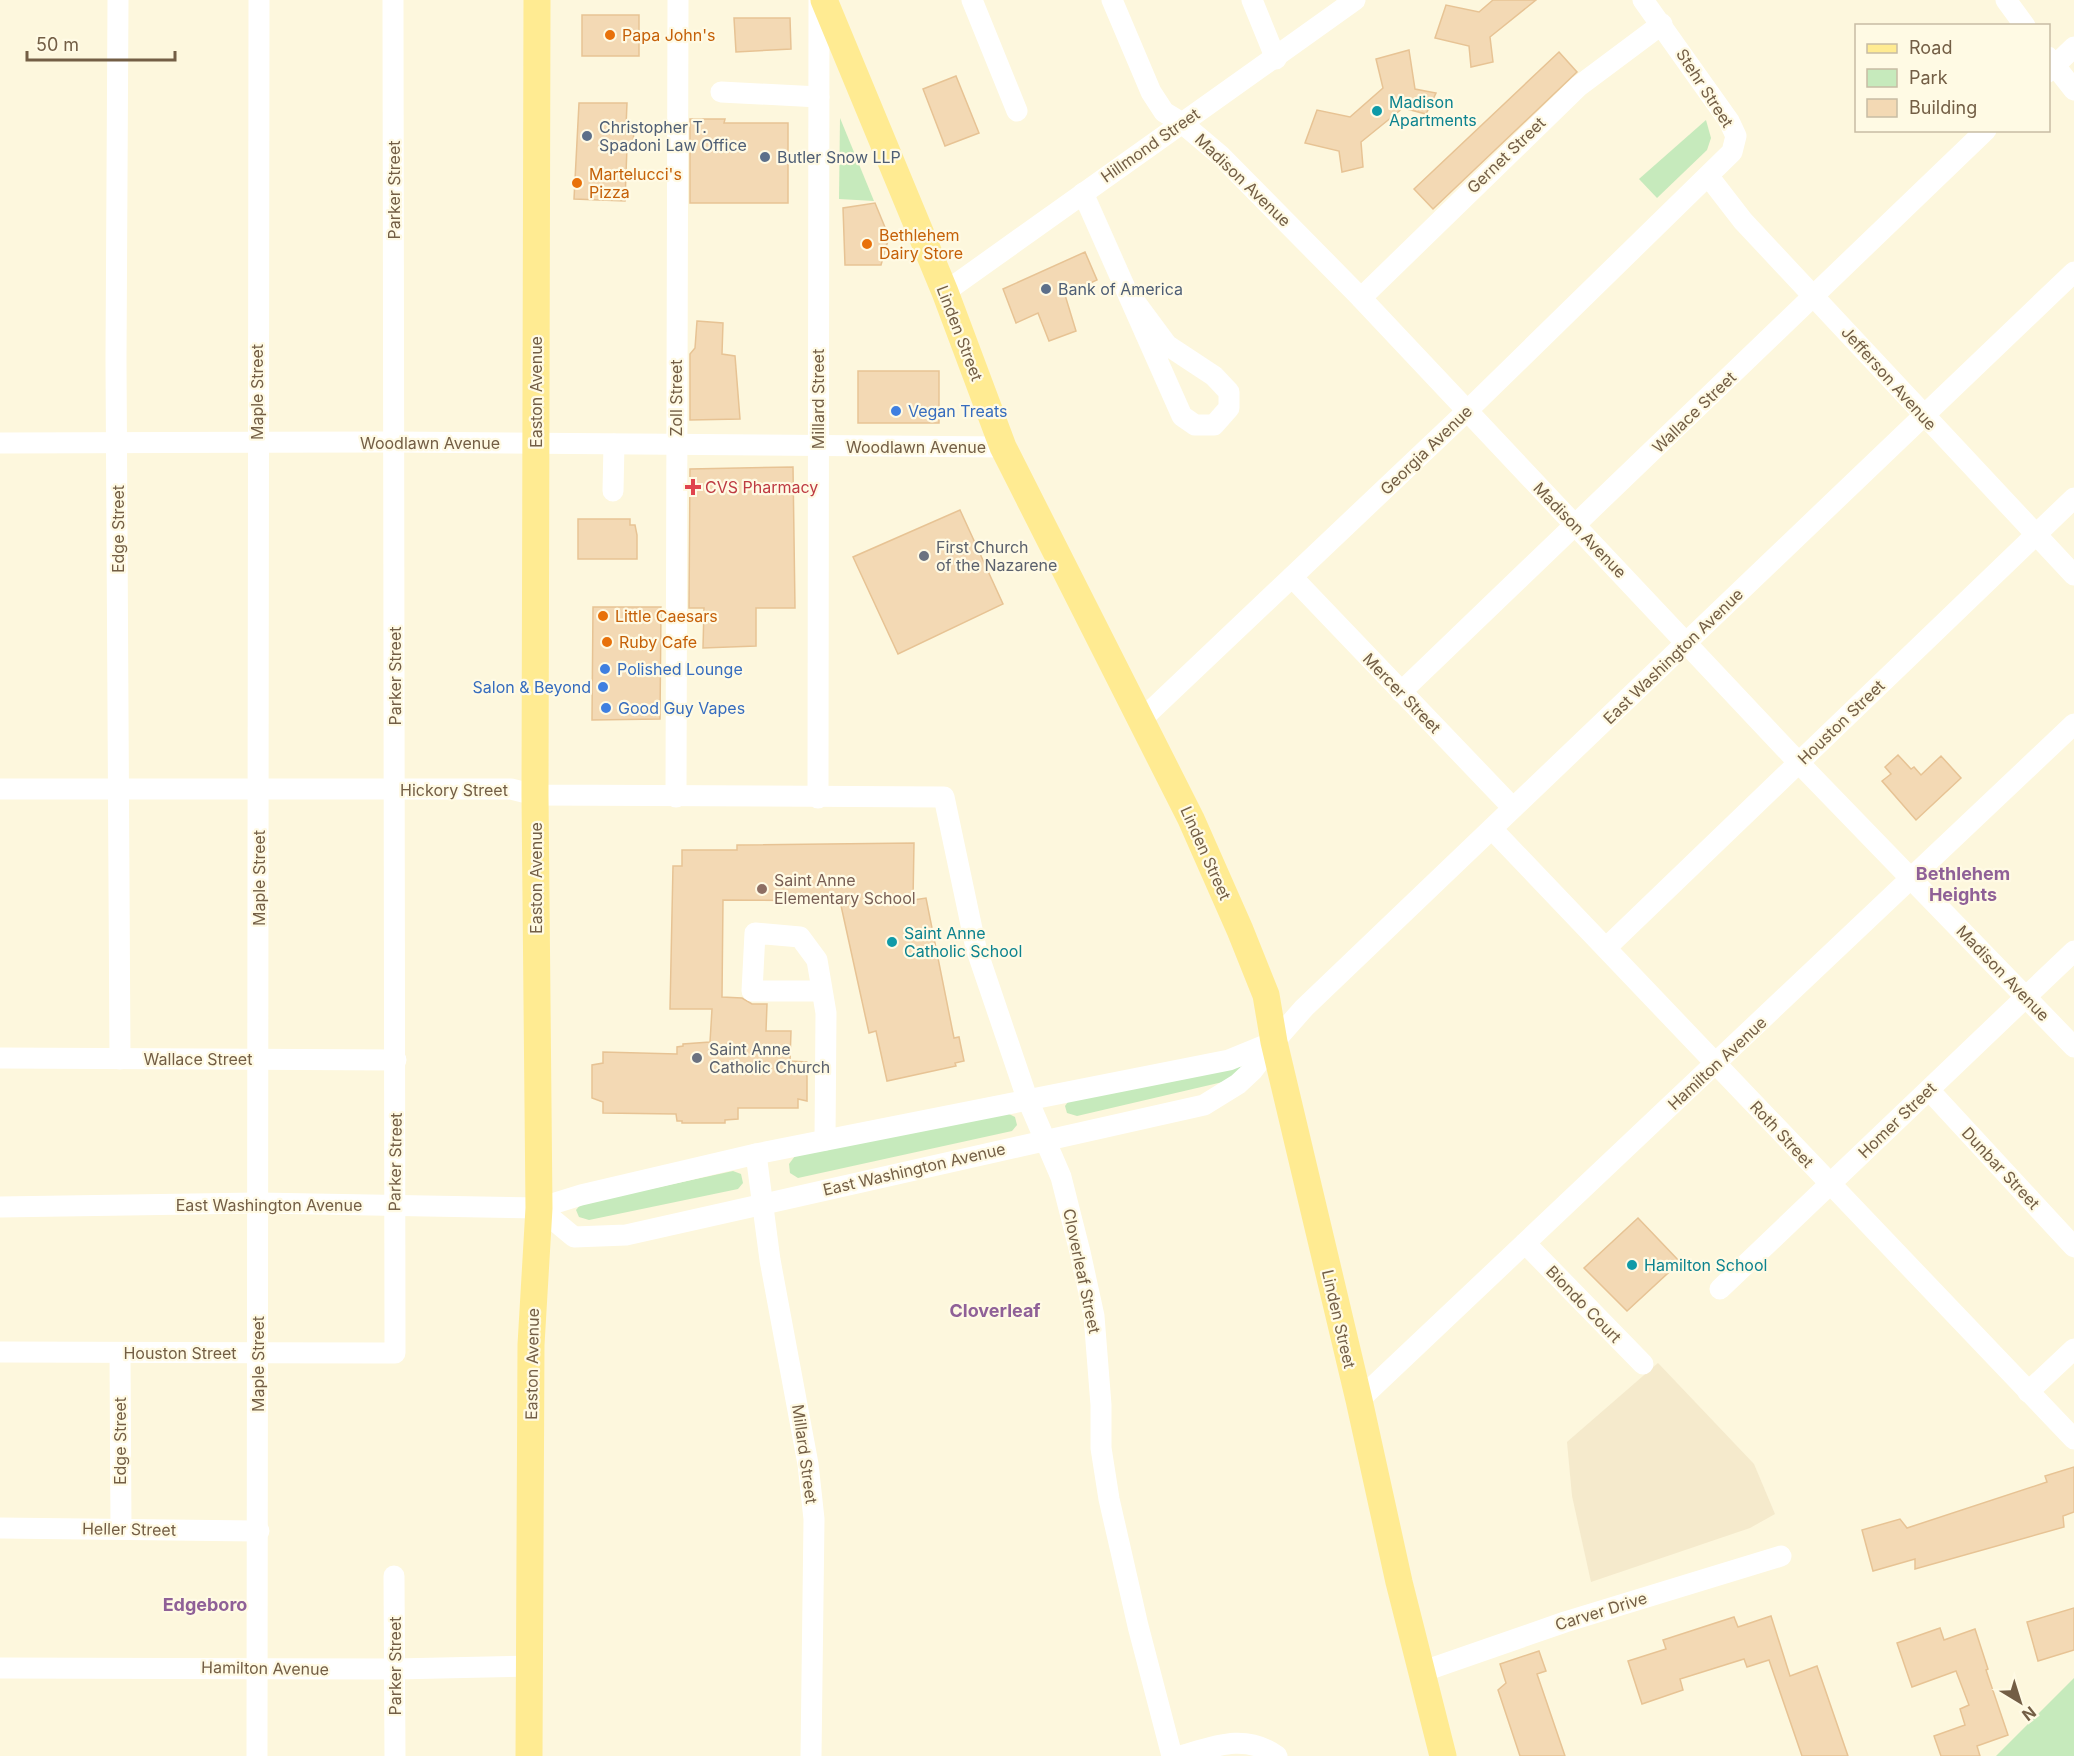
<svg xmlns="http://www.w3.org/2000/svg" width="2074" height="1756" font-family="Inter,sans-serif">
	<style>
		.residential { fill: #f5eacc }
		.green { fill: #c6eabc }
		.building { fill: #f3d9b4; stroke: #e7c394; stroke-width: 1.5 }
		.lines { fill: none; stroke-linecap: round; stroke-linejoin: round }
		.minor { stroke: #fff; stroke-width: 21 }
		.major { stroke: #ffeb92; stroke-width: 27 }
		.food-dot { fill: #e8710a; stroke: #fffae4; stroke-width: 2 }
		.culture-dot { fill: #0f9aa8; stroke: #fffae4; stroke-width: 2 }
		.service-dot { fill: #5c6f8a; stroke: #fffae4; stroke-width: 2 }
		.shop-dot { fill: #3f7fe0; stroke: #fffae4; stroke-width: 2 }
		.health-dot { fill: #e0444e; stroke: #fffae4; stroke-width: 2 }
		.worship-dot { fill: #6b7280; stroke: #fffae4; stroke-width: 2 }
		.education-dot { fill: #8d6e63; stroke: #fffae4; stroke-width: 2 }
		.labels { text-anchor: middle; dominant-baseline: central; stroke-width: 4.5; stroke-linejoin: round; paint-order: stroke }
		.food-label { font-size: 16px; fill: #c56008; stroke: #fffae4; text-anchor: start }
		.street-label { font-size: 16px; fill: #735e45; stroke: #fffae4 }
		.culture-label { font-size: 16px; fill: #0d838f; stroke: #fffae4; text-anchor: start }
		.service-label { font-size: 16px; fill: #4e5e75; stroke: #fffae4; text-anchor: start }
		.shop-label { font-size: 16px; fill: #366cbe; stroke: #fffae4; text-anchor: start }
		.health-label { font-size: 16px; fill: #be3a42; stroke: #fffae4; text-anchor: start }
		.worship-label { font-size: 16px; fill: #5b616d; stroke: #fffae4; text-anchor: start }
		.education-label { font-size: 16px; fill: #785e54; stroke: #fffae4; text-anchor: start }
		.neighbourhood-label { font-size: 18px; font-weight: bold; fill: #8f6097; stroke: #fffae4 }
	</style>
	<rect width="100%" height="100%" fill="#fdf7dd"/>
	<polygon class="residential" points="1658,1363 1754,1464 1775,1514 1750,1528 1591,1582 1572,1496 1567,1442"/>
	<g class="green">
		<polygon points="840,118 874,201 839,199"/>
		<polygon points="1706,120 1711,138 1707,150 1657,198 1639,179"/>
		<polygon points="1244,1066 1227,1081 1077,1116 1067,1113 1065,1106 1070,1099"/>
		<polygon points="1007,1113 1015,1117 1017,1125 1012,1131 798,1178 790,1173 789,1164 795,1156"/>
		<polygon points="733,1171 741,1174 743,1183 738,1189 589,1220 579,1217 576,1210 581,1204"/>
		<polygon points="2074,1678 2074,1756 1996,1756"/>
	</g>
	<g class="building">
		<polygon points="1493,0 1536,0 1490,37 1493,62 1471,67 1469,46 1435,38 1446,5 1479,12"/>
		<rect x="582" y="15" width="57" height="41"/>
		<polygon points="734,18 790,18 791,49 736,52"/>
		<polygon points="1409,50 1415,89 1436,93 1426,114 1403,108 1361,142 1363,167 1342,172 1339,151 1305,143 1317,110 1350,117 1383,88 1376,59"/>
		<polygon points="1559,52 1577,72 1433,209 1414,189"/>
		<polygon points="956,76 979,133 945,146 923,89"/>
		<polygon points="579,103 627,103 626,127 634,127 633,147 627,147 625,201 574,199"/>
		<polygon points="690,119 725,119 724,123 788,123 788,203 690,203"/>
		<polygon points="875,203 889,237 881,265 845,265 843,208"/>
		<polygon points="1085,252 1097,280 1065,295 1076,331 1049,341 1038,313 1016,323 1003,289"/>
		<polygon points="697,321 723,323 722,354 735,356 740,419 690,420 690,354 695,348"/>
		<rect x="858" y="371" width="81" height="52"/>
		<polygon points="793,467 795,608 756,608 756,646 703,648 704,608 689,608 690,469"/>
		<polygon points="960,510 1003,604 898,654 853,557"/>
		<polygon points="578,519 630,519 630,525 635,525 637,535 637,559 578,559"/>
		<polygon points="593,607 661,607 660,719 592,720"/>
		<polygon points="1898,755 1911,769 1914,767 1921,775 1941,756 1961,778 1916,820 1882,781 1891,774 1885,767"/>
		<polygon points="914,843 913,900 926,898 954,1038 959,1037 964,1061 955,1063 956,1066 887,1081 876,1031 869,1033 840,901 723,900 722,997 742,998 752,1004 767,1004 766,1031 791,1031 790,1061 807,1062 807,1101 798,1099 798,1108 738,1108 738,1119 725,1120 725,1123 682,1123 682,1121 677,1121 676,1114 603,1113 603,1102 592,1098 592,1065 603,1063 603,1052 677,1054 677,1047 683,1046 683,1044 710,1042 712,1009 670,1009 673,866 682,866 682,850 737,850 737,845"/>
		<polygon points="1638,1218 1680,1262 1627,1311 1584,1268"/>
		<polygon points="2074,1467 2074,1512 2063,1516 2064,1527 1915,1569 1915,1559 1873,1571 1862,1530 1900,1519 1907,1528 2047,1482 2045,1476"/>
		<polygon points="2074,1608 2074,1650 2038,1661 2027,1622"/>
		<polygon points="1771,1616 1790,1676 1817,1666 1848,1756 1802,1756 1769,1660 1747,1667 1744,1659 1680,1679 1683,1690 1642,1704 1628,1661 1666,1649 1663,1640 1734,1617 1738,1627"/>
		<polygon points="1940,1628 1944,1640 1975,1629 1988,1669 1986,1670 2008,1735 1977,1746 1980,1756 1941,1756 1934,1736 1965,1725 1960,1709 1969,1705 1956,1671 1912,1687 1897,1643"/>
		<polygon points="1539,1651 1546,1671 1537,1674 1565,1756 1520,1756 1498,1690 1506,1683 1500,1664"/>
	</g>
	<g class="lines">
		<g class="minor">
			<polyline points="118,0 116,360 120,1059"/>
			<polyline points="972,0 1017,111"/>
			<polyline points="1112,0 1151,92 1164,112 1182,123 1221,156 1361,298 1799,763 2074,1047"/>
			<polyline points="1252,0 1276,59"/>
			<polyline points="2006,0 2025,26"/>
			<polyline points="2048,57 2074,90"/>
			<polyline points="2048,72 2074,47"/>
			<polyline points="721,92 819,97"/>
			<polyline points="1709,177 1743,221 2074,575"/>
			<polyline points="1083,193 1182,416 1195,425 1214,425 1229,408 1229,392 1214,376 1167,345 1130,295"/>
			<polyline points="945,292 1355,0"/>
			<polyline points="1361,298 1579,86 1662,24"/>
			<polyline points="0,443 395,442 1003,447"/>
			<polyline points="613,491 614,444"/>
			<polyline points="1292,577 1513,808"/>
			<polyline points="1401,692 1986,130"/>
			<polyline points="1141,720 1467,411 1732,152 1736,136 1729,121 1643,0"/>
			<polyline points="0,789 511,789 535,795 944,797 976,948 1027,1098 1061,1177 1080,1252 1094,1316 1101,1405 1101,1448 1109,1499 1138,1626 1172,1756"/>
			<polyline points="676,797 678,0"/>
			<polyline points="818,798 819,0"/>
			<polyline points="1492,829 2074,1439"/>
			<polyline points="1607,947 2074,498"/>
			<polyline points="822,991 752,991 755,933 800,937 817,960 826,1013 825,1140"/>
			<polyline points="0,1058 396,1060"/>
			<polyline points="1929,1090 2074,1247"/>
			<polyline points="756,1154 770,1260 808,1464 814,1519 811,1756"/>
			<polyline points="0,1207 259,1203 539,1208 581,1195 756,1154 1229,1060 1273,1042"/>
			<polyline points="539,1208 574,1237 626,1235 1204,1105 1238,1084 1253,1070 1274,1042 1304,1008 2074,272"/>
			<polyline points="1525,1243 1643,1364"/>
			<polyline points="1720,1289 2074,951"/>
			<polyline points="0,1352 395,1353 393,0"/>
			<polyline points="120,1353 121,1528"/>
			<polyline points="2028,1392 2074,1349"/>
			<polyline points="1359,1400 2074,724"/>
			<polyline points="0,1528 259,1531"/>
			<polyline points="394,1576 395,1756"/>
			<polyline points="0,1668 396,1669 529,1666"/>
			<polyline points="1424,1671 1565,1622 1781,1556"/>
			<polyline points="257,1756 259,0"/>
			<path d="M 1181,1756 C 1215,1746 1245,1733 1277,1756"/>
		</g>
		<g class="major">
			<polyline points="824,0 945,292 1003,447 1191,819 1240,930 1266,995 1274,1042 1359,1400 1399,1582 1443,1756"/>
			<polyline points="529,1756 531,1345 539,1208 535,795 537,0"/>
		</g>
	</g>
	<g class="food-dot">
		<circle cx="610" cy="35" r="6"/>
		<circle cx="577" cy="183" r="6"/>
		<circle cx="867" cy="244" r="6"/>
		<circle cx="603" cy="616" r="6"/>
		<circle cx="607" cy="642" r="6"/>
	</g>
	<g class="culture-dot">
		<circle cx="1377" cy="111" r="6"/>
		<circle cx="892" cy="942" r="6"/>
		<circle cx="1632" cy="1265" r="6"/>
	</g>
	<g class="service-dot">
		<circle cx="587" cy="136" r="6"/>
		<circle cx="765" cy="157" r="6"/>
		<circle cx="1046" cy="289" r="6"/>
	</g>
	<g class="shop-dot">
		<circle cx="896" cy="411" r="6"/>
		<circle cx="605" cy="669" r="6"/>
		<circle cx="603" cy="687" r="6"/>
		<circle cx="606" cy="708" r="6"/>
	</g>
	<path class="health-dot" d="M690 478h6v6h6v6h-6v6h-6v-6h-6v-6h6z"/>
	<g class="worship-dot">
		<circle cx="924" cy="556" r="6"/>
		<circle cx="697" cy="1058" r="6"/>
	</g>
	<circle class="education-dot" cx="762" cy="889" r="6"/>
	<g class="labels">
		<g class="food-label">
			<text x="622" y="35">Papa John's</text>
			<text x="589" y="174">Martelucci's<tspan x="589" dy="18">Pizza</tspan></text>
			<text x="879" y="235">Bethlehem<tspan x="879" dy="18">Dairy Store</tspan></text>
			<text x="615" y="616">Little Caesars</text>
			<text x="619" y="642">Ruby Cafe</text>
		</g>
		<g class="street-label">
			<text transform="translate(1705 88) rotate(57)">Stehr Street</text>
			<text transform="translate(1150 145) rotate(-35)">Hillmond Street</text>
			<text transform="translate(1506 155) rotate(-44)">Gernet Street</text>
			<text transform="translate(1243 180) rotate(44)">Madison Avenue</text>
			<text transform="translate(394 190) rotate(-90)">Parker Street</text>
			<text transform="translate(960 333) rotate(69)">Linden Street</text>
			<text transform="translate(1889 378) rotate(48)">Jefferson Avenue</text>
			<text transform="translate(257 392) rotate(-90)">Maple Street</text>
			<text transform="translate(536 392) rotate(-90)">Easton Avenue</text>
			<text transform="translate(676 398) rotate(-90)">Zoll Street</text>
			<text transform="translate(818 399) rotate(-90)">Millard Street</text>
			<text transform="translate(1694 412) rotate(-44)">Wallace Street</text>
			<text x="430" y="443">Woodlawn Avenue</text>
			<text x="916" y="447">Woodlawn Avenue</text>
			<text transform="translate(1426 450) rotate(-44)">Georgia Avenue</text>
			<text transform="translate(118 529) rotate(-90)">Edge Street</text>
			<text transform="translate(1580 530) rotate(46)">Madison Avenue</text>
			<text transform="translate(1673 656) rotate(-44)">East Washington Avenue</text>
			<text transform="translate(395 676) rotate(-90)">Parker Street</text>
			<text transform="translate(1402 693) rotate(46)">Mercer Street</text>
			<text transform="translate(1841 722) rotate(-44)">Houston Street</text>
			<text x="454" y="790">Hickory Street</text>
			<text transform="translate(1206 853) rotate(66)">Linden Street</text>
			<text transform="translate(259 878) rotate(-90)">Maple Street</text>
			<text transform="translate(536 878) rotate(-90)">Easton Avenue</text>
			<text transform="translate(2003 973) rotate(46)">Madison Avenue</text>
			<text x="198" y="1059">Wallace Street</text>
			<text transform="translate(1717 1063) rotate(-43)">Hamilton Avenue</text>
			<text transform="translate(1897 1120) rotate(-44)">Homer Street</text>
			<text transform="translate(1782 1134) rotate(47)">Roth Street</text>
			<text transform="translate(395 1162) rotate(-89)">Parker Street</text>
			<text transform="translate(2001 1168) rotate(47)">Dunbar Street</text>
			<text transform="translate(914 1169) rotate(-13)">East Washington Avenue</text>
			<text x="269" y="1205">East Washington Avenue</text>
			<text transform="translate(1082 1271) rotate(78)">Cloverleaf Street</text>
			<text transform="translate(1584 1304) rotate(46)">Biondo Court</text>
			<text transform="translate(1339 1319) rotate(77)">Linden Street</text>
			<text x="180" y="1353">Houston Street</text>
			<text transform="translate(258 1364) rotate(-90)">Maple Street</text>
			<text transform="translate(532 1364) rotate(-89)">Easton Avenue</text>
			<text transform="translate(120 1441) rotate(-90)">Edge Street</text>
			<text transform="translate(805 1454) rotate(82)">Millard Street</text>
			<text transform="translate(129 1529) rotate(1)">Heller Street</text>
			<text transform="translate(1601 1611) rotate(-17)">Carver Drive</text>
			<text transform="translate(395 1666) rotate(-90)">Parker Street</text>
			<text transform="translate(265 1668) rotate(1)">Hamilton Avenue</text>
		</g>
		<g class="culture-label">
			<text x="1389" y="102">Madison<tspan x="1389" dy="18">Apartments</tspan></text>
			<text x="904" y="933">Saint Anne<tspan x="904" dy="18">Catholic School</tspan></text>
			<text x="1644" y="1265">Hamilton School</text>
		</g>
		<g class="service-label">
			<text x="599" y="127">Christopher T.<tspan x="599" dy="18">Spadoni Law Office</tspan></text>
			<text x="777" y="157">Butler Snow LLP</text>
			<text x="1058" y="289">Bank of America</text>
		</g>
		<g class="shop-label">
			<text x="908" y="411">Vegan Treats</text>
			<text x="617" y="669">Polished Lounge</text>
			<text x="591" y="687" text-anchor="end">Salon &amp; Beyond</text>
			<text x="618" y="708">Good Guy Vapes</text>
		</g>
		<g class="health-label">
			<text x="705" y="487">CVS Pharmacy</text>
		</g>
		<g class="worship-label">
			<text x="936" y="547">First Church<tspan x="936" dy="18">of the Nazarene</tspan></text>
			<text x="709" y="1049">Saint Anne<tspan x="709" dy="18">Catholic Church</tspan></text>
		</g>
		<g class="education-label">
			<text x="774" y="880">Saint Anne<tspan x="774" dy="18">Elementary School</tspan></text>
		</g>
		<g class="neighbourhood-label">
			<text x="1963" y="873">Bethlehem<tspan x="1963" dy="21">Heights</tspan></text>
			<text x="995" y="1310">Cloverleaf</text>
			<text x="205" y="1604">Edgeboro</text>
		</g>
	</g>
	<rect x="1855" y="24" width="195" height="108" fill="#fffae4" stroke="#c7bca4" stroke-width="1.5"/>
	<rect x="1867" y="44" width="30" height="9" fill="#ffeb92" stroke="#c7bca4" stroke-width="1.5"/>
	<text x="1909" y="54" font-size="18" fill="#735e45">Road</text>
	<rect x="1867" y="69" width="30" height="18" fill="#c6eabc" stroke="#c7bca4" stroke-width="1.5"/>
	<text x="1909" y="84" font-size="18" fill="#735e45">Park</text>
	<rect x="1867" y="99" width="30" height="18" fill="#f3d9b4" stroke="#c7bca4" stroke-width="1.5"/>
	<text x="1909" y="114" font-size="18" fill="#735e45">Building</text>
	<g transform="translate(2020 1702) rotate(142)" stroke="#fffae4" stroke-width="4.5" paint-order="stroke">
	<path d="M0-4.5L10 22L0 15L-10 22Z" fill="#735e45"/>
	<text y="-9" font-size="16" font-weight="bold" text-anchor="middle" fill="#735e45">N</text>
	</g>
	<path d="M27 51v9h148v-9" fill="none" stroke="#735e45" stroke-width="3"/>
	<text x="36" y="51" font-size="18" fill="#735e45" stroke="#fffae4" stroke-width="4.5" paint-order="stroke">50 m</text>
</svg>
